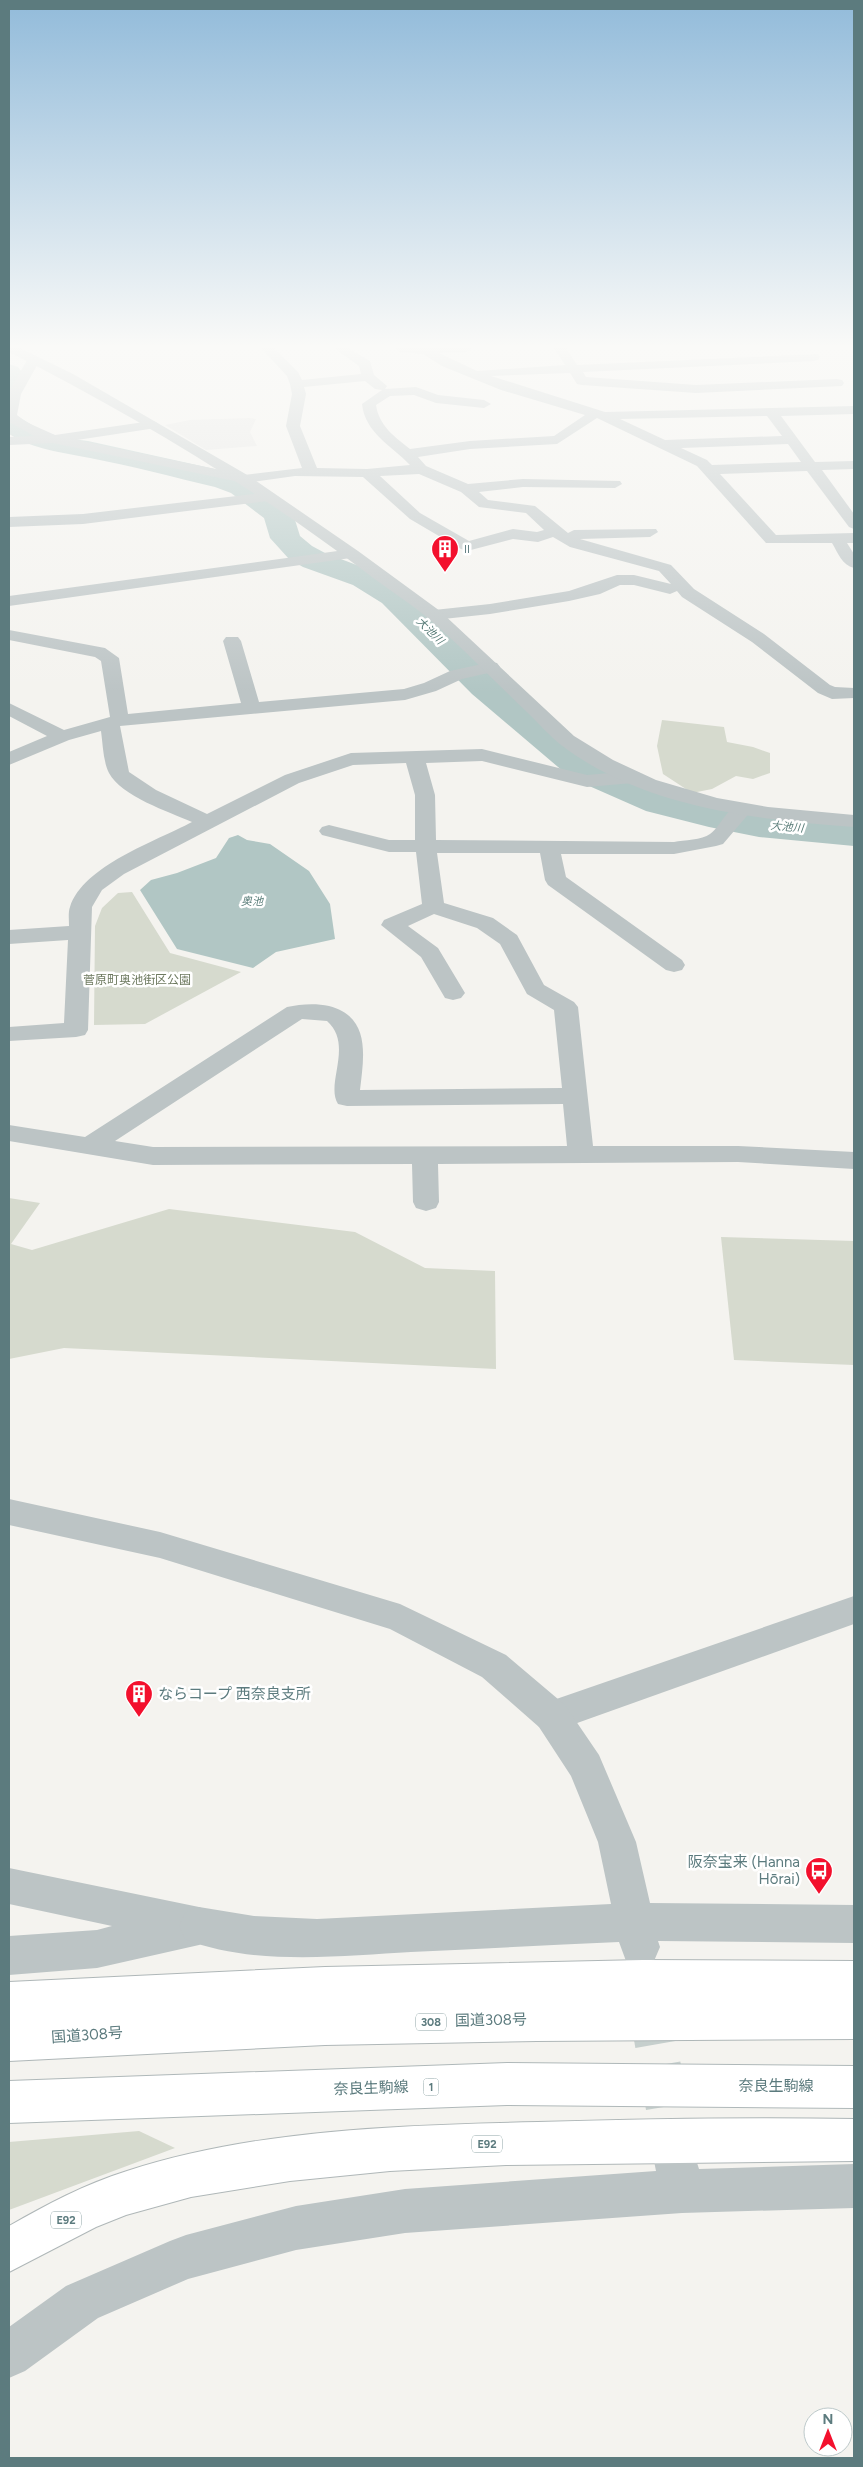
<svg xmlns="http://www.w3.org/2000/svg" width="863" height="2467" font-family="Figtree,'Noto Sans JP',sans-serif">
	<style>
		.built { fill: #e5e5e3 }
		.green { fill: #d6dace }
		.water { fill: #b1c6c4 }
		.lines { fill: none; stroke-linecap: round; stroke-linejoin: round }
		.river { fill: #b1c6c4; fill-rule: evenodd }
		.tertiary-tunnel { stroke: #c6cfcd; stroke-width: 42; stroke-dasharray: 42 21; stroke-linecap: butt }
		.primary-casing { stroke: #afb8b9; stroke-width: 2 }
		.trunk-casing { stroke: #afb7b8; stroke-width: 2 }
		.motorway-casing { stroke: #afb7b8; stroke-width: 2 }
		.minor { fill: #bcc4c5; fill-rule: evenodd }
		.tertiary { fill: #bcc4c5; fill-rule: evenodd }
		.primary { fill: #fff; fill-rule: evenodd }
		.trunk { fill: #fff; fill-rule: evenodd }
		.motorway { fill: #fff; fill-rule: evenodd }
		.labels { text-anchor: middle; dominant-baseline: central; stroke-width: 5; stroke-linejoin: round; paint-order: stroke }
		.far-poi-label { font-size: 11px; fill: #5c7b7e; stroke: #fff; text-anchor: start }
		.far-water-label { font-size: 11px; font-style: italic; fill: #577b77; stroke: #fff }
		.shield { fill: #fff; stroke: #8da3a5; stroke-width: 1 }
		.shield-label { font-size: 11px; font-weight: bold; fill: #5c7b7e }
		.park-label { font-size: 12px; fill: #6e7a60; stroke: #fff }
		.near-poi-label { font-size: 15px; fill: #5c7b7e; stroke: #fff; text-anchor: start }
		.near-street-label { font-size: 15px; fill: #5c7b7e; stroke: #fff }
	</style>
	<rect width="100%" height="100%" fill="#f4f3ef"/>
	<polygon class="built" points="250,418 256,419 250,432 257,446 206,450 165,425 190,420"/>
	<g class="green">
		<polygon points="662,720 724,727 727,742 753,747 770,753 770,773 753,779 736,776 712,789 692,793 663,774 657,746"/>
		<polygon points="132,892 170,953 241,972 145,1024 94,1025 95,926 102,908 118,893"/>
		<polygon points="9,1198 40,1203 11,1244 32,1250 169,1209 355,1232 425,1268 495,1271 496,1369 64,1348 9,1359"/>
		<polygon points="721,1237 854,1241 854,1365 734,1360"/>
		<polygon points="139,2131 175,2148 9,2210 9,2142"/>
	</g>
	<polygon class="water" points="238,835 247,840 270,844 309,871 330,904 335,939 276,952 253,968 177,949 140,890 151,880 177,873 216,858 229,838"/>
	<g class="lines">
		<g class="river">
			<polygon points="9,364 18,367 27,379 18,393 9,396"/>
			<path d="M 9,415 L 19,417 L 42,431 L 64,438 L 88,441 L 224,471 L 251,481 L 287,507 L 295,520 L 300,536 L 312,546 L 325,553 L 375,572 L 406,589 L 498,678 L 599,762 L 674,794 L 709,803 L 759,813 L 854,822 L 854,846 L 759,837 L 709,827 L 646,811 L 571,778 L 472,694 L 382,603 L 353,585 L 303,567 L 289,559 L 270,538 L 264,518 L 231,493 L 215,487 C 173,477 132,466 90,458 C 61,452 35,450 9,434 Z"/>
		</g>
		<polyline class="tertiary-tunnel" points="649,2003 675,2155"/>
		<defs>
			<polygon id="primary" points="507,2063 854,2066 854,2108 507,2105 9,2123 9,2081"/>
			<polygon id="trunk" points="643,1960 854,1961 854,2039 537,2041 325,2045 9,2061 9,1982 325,1967"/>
			<path id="motorway" d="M 854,2119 L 854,2161 L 506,2165 L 390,2171 L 290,2181 L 191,2197 L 126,2215 L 96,2227 L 9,2272 L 9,2226 C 46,2205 85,2184 127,2171 C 256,2129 403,2125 538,2122 C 643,2119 749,2117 854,2119 Z"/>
		</defs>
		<use href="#primary" class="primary-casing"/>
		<use href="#trunk" class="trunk-casing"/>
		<use href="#motorway" class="motorway-casing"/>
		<g class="minor">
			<path d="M 261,348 L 274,348 L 298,372 L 302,380 L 361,374 L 359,366 L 334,348 L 348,348 L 370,361 L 374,375 L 387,386 L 385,389 L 416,387 L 438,395 L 484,400 L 491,404 L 484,408 L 436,403 L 414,395 L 390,396 L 376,405 C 379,426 395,437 410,449 L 470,441 L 554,436 L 585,415 L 501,390 L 442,366 L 423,354 L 400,352 L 394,348 L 472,348 L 466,352 L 439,353 L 477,371 L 565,365 L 554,348 L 566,348 L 577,365 L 818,354 L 820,357 L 818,360 L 814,361 L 583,372 L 586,377 L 696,385 L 837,379 L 842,380 L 844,383 L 842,386 L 696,393 L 582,385 L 577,384 L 570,373 L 491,376 L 605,412 L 854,406 L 854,414 L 781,416 L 815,462 L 854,461 L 854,469 L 822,470 L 854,514 L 854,529 L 849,527 L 807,471 L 720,474 L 776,535 L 854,533 L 854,543 L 847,543 L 854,554 L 854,568 C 842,565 838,553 832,543 L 766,543 L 697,466 L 597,418 L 557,444 L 470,449 L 418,457 L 426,466 L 468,484 L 523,479 L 620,481 L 622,484 L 615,488 L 523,487 L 479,492 L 488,500 L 535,506 L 568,533 L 574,530 L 656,529 L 658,532 L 650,537 L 580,539 L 671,565 L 694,589 L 764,634 L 830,685 L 835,687 L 854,688 L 854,698 L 832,699 L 818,693 L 752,642 L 682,597 L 677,591 L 670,594 L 634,585 L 620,585 L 600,594 L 569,601 L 490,614 L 434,620 L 428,619 L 425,615 L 428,611 L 434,610 L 490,604 L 569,591 L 617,575 L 634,575 L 671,584 L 659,571 L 570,547 L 553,537 L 538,542 L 513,539 L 467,551 L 461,549 L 410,519 L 363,477 L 295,476 L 244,483 L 53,443 L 9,445 L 9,437 L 34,436 L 9,422 L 9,391 L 29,357 L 34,356 L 40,360 L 21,394 L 17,415 L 26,422 L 55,435 L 151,421 L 156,422 L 158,425 L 156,428 L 77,440 L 244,475 L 302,468 L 286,426 L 292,394 L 290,384 L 287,376 ZM 365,381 L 375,389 L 382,390 L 362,404 C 365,433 392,446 410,465 L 367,469 L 317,468 L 300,426 L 306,394 L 304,387 ZM 767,416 L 782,436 L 665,440 L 620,419 ZM 788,444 L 801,462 L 712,465 L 707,460 L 681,448 ZM 419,474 L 461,492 L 479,507 L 526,513 L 544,530 L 537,532 L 513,529 L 469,541 L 420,513 L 380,476 Z"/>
			<polygon points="270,492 278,497 275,500 83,524 9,527 9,517 83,514"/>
			<polygon points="352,549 360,554 358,557 9,606 9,596"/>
			<path d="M 9,630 L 105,648 L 119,658 L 128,714 L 241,703 L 223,641 L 226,637 L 238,637 L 241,641 L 259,702 L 404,689 L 424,683 L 450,671 L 491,662 L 497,663 L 500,667 L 497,671 L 462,679 L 436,691 L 405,700 L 120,726 L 129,772 L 156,790 L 207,814 L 285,775 L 351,753 L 482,749 L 587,775 L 633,771 L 640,773 L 643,777 L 640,781 L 633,783 L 587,787 L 482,761 L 426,763 L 435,795 L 436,840 L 674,842 C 684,840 702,840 710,834 C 724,824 728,800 749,806 L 752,810 L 723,844 L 716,846 L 674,854 L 561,854 L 566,877 L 682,960 L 685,965 L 682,970 L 674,972 L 666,970 L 548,885 L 545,880 L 540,853 L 437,853 L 444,903 L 493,918 L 517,935 L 544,985 L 574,1002 L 578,1007 L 593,1146 L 738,1146 L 854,1152 L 854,1169 L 738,1162 L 438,1164 L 439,1202 L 436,1208 L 426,1211 L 416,1208 L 413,1202 L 412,1164 L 153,1165 L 9,1141 L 9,1125 L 85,1137 L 287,1007 C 300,1004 316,1003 329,1006 C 371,1017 364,1056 360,1090 L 562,1088 L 554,1010 L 527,994 L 500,944 L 477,928 L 434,914 L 408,926 L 438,948 L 465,993 L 461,998 L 453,1000 L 445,998 L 421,957 L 381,925 L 384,920 L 422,904 L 416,852 L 389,852 L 322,835 L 319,831 L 322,827 L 329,825 L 389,840 L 415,840 L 415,795 L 406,763 L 353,765 L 299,783 L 124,874 L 102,890 L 92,907 L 88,1030 L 85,1035 L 76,1037 L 9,1041 L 9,1027 L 64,1023 L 68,940 L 9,944 L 9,930 L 69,926 C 69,920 68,912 70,907 C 83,866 156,841 192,822 C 169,812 121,796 109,773 C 103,761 103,745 101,731 L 69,740 L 9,765 L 9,752 L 47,736 L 9,716 L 9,703 L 64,730 L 110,717 L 101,661 L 95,657 L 9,640 ZM 302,1019 L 327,1021 C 354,1045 325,1084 338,1104 L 347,1106 L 563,1104 L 567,1146 L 153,1147 L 115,1141 Z"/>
			<polygon points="854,1596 854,1624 552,1732 539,1727 534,1716 539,1705"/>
			<polygon points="9,1868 199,1907 213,1913 219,1926 213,1939 199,1945 97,1968 9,1975 9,1936 97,1930 112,1926 9,1904"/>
		</g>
		<g class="tertiary">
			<path d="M 9,348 L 20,348 L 73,374 L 249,476 L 358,551 L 440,611 L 574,736 L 613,760 L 656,780 L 717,798 L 768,807 L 854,815 L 854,827 C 754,819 644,808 561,745 C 550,736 539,724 529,714 C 495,682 463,648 428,618 C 407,601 385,587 364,571 C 253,487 133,415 9,352 Z"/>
			<path d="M 9,1499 L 160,1532 L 400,1604 L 506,1655 L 565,1705 L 599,1755 L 636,1842 L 650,1903 L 854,1905 L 854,1943 L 658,1941 L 660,1947 L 654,1961 L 640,1966 L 626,1961 L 619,1942 C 550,1945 480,1949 411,1952 C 342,1956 250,1966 185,1939 L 179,1926 L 185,1913 L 199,1907 L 254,1916 L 317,1919 L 611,1904 L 598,1842 L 571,1776 L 539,1727 L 482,1677 L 390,1629 L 160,1558 L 9,1525 Z"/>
			<polygon points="675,2134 690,2141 699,2169 854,2164 854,2208 682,2213 405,2233 296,2250 188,2279 98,2318 25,2371 9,2378 9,2327 66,2286 170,2241 186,2235 296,2206 405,2189 656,2171 653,2156 660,2141"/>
		</g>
		<use href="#primary" class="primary"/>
		<use href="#trunk" class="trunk"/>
		<use href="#motorway" class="motorway"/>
	</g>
	<linearGradient id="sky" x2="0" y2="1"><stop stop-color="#92bbda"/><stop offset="0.5" stop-color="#fafaf8"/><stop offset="1" stop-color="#fafaf8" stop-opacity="0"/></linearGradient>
	<rect width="863" height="693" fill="url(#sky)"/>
	<defs>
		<symbol id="building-pin" viewBox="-11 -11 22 30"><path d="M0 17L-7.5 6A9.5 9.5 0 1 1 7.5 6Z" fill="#f3102d" stroke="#fff"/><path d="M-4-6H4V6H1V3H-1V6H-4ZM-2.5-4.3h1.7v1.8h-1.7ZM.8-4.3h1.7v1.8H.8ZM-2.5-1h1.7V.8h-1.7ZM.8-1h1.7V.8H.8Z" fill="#fff"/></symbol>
		<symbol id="bus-pin" viewBox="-11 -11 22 30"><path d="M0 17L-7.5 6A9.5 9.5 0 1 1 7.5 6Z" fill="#f3102d" stroke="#fff"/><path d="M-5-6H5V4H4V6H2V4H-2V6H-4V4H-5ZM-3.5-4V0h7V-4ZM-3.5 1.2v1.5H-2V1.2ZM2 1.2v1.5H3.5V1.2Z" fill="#fff"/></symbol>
	</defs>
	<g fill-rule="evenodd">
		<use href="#building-pin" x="429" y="533" width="32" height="43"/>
		<use href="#building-pin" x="123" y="1678" width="32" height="43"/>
		<use href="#bus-pin" x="803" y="1855" width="32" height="43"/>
	</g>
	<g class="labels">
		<g class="far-poi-label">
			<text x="464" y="549">II</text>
		</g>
		<g class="far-water-label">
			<text transform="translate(430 631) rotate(45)">大池川</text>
			<text transform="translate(787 827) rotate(5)">大池川</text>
			<text x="252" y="901">奥池</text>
		</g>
		<g class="shield">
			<rect x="416" y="2013.5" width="30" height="17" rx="4"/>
			<rect x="423.5" y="2078.5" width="15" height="17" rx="4"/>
			<rect x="472" y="2135.5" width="30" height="17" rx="4"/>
			<rect x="51" y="2211.5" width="30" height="17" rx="4"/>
		</g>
		<g class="shield-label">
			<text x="431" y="2022">308</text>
			<text x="431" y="2087">1</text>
			<text x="487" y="2144">E92</text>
			<text x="66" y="2220">E92</text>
		</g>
		<g class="park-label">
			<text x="137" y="980">菅原町奥池街区公園</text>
		</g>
		<g class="near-poi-label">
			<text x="158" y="1694">ならコープ 西奈良支所</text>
			<text x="800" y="1862" text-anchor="end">阪奈宝来 (Hanna<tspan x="800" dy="17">Hōrai)</tspan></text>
		</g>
		<g class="near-street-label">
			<text transform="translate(491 2020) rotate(-1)">国道308号</text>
			<text transform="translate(87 2035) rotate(-4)">国道308号</text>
			<text x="776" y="2086">奈良生駒線</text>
			<text transform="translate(371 2088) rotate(-2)">奈良生駒線</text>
		</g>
	</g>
	<rect width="863" height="2467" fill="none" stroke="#5c7b7e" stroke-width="20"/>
	<g transform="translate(828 2432)"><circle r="24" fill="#ffffff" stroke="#becacb"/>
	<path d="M0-4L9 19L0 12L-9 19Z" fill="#f3102d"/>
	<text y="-8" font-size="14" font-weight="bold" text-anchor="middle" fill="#5c7b7e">N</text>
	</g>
</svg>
